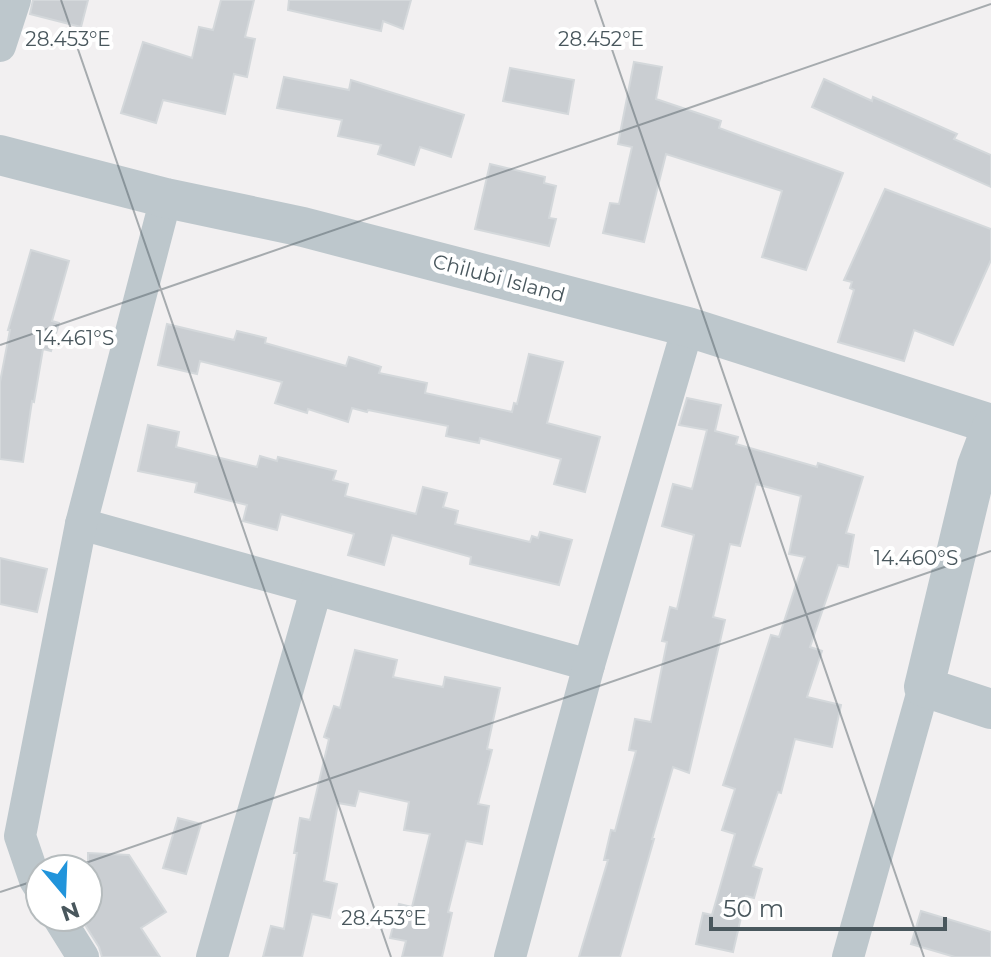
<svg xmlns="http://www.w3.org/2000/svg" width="991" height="957" font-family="Montserrat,sans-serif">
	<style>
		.building { fill: #caced2; stroke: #d4d8db; stroke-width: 2 }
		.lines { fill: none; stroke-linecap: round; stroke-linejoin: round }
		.minor { stroke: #bdc7cc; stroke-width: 32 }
		.tertiary { stroke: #bdc7cc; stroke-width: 40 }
		.ticks { fill: none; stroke: #49575d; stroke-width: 2; stroke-opacity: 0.45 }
		.labels { text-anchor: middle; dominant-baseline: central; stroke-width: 8; stroke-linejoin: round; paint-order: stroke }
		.street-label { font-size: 20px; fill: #49575d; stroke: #fff }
		.ticks-label { font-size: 20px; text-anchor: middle; fill: #49575d; stroke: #fff; stroke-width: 8; stroke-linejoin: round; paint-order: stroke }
	</style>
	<rect width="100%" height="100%" fill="#f2f0f1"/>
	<g class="building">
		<polygon points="33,0 88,0 81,27 30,14"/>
		<polygon points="221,0 254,0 245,37 255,39 247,77 234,74 225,114 163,100 156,123 121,113 143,42 192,58 199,27 213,30"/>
		<polygon points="289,0 411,0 403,29 383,21 381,31 288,10"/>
		<polygon points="634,62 662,67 656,99 721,121 719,128 843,173 806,270 762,257 782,191 666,154 644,242 603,233 610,203 619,204 632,147 618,144"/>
		<polygon points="510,68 574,80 568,114 503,101"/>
		<polygon points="284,77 349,90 351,80 464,115 451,157 420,147 414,165 378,154 381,145 338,136 342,120 277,108"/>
		<polygon points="824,79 872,101 873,97 957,134 954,139 991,155 991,187 812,107"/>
		<polygon points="490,164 545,177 544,183 556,186 549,218 556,219 549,246 475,229"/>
		<polygon points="885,189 991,229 991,260 953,345 914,330 904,361 838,342 854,290 850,288 852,282 844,280"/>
		<polygon points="31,250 69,261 52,321 59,323 51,351 43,349 34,402 32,401 23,462 0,459 0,382 10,330 8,330"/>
		<polygon points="167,324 234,340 237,331 266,338 265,343 346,366 349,357 381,367 379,373 427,383 425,393 512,412 514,403 517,404 529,354 563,362 547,423 600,437 585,492 554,484 561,459 480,438 479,443 446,436 448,426 368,410 367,412 352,408 348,422 308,409 307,413 275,403 282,382 200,361 197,374 158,365"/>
		<polygon points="687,398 721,405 715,431 738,437 736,444 817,467 818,463 863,477 846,533 854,535 848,567 838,565 810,647 822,651 807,697 841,705 832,747 795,739 781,793 778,792 753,866 762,869 754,898 746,896 733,952 696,944 703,913 712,915 735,834 722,830 735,789 723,785 771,635 779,637 805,557 789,554 801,496 756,484 740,546 730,544 713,617 725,620 689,773 673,767 652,839 654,839 620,957 579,957 608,860 604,860 611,830 615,831 636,751 629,750 635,719 651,722 667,642 662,641 670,607 677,609 694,535 662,526 673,484 692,489 707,430 679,425"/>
		<polygon points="148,425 179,432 176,447 257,467 260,456 277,461 278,457 336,471 333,480 348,484 345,496 416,514 423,487 447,493 443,507 458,511 455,524 530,542 532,536 538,538 540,532 572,540 559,585 470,564 471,557 392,535 384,565 348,555 354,534 281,514 277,530 243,521 247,505 195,492 197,483 138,471"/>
		<polygon points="0,558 47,569 37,612 0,604"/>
		<polygon points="355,650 397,660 393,677 443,687 445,677 500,688 487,749 492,750 478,804 489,806 482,844 466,841 448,912 452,913 442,957 402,957 406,941 390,938 399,904 412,907 430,834 404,830 409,802 359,791 355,806 338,803 324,881 337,884 330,918 312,914 302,957 263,957 271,926 284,929 297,853 294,853 300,818 310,820 329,739 324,737 334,706 340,708"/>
		<polygon points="178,818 201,824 186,874 163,868"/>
		<polygon points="88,853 129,855 166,912 141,928 160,957 102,957 99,947 80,917 88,917"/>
		<polygon points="921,911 991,932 991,957 955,957 911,944"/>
	</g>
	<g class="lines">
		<g class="minor">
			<polyline points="0,46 15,0"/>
			<polyline points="81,524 589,665"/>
			<polyline points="40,888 35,880 20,836 81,524 166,198"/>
			<polyline points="58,917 83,957"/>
			<polyline points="212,957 316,590"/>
			<polyline points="510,957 589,665 688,327"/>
			<polyline points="848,957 924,687"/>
		</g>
		<g class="tertiary">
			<polyline points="0,155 166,198 303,227 688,327 991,424"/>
			<polyline points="991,429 977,466 924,687 991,709"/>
		</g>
	</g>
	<path class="ticks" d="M 61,0 L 391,957M 595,0 L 924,957M 0,345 L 991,4M 68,869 L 991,551M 0,892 L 40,879"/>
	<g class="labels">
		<g class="street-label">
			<text transform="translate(499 278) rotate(15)">Chilubi Island</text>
		</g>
	</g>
	<g class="ticks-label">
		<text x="68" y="46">28.453°E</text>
		<text x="601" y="46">28.452°E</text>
		<text x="75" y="345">14.461°S</text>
		<text x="916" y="565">14.460°S</text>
		<text x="384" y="925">28.453°E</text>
	</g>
	<g transform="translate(64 893) rotate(161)"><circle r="38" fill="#ffffff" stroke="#b6bcbe" stroke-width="2"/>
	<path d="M0-6L14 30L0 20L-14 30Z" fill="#2194db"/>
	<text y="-12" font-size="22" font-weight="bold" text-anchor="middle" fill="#49575d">N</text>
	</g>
	<path d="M711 917v12h234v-12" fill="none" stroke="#49575d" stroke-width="4"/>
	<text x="723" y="917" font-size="24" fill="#49575d" stroke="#ffffff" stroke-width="6" paint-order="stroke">50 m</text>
</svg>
